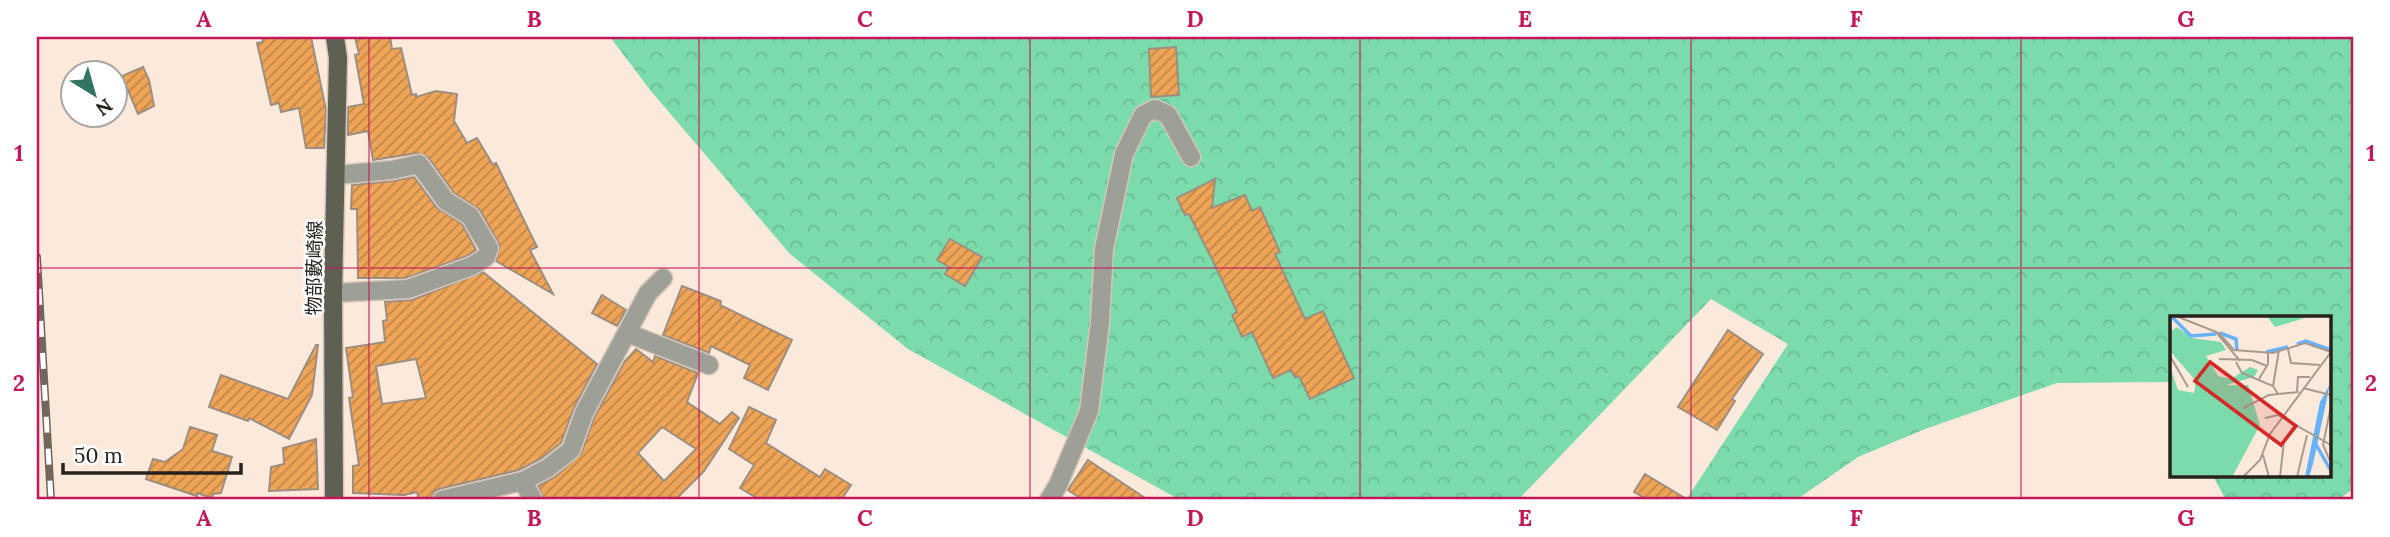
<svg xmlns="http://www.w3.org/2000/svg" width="2390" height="537" font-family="Lora,'Noto Sans JP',serif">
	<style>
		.forest { fill: url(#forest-crowns) }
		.building { fill: url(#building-hatch); stroke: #9d8e80; stroke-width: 2; fill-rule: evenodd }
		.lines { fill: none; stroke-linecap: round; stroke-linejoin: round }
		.minor-casing { stroke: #d5c6b9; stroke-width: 21 }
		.major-casing { stroke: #d5c6b9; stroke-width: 21 }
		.minor { stroke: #9ea097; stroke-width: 18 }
		.major { stroke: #5e6051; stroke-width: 18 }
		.rail-casing { stroke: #70665d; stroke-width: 8 }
		.rail { stroke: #fff; stroke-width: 5; stroke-dasharray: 16; stroke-linecap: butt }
		.grid { fill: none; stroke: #c2185b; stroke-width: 2; stroke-opacity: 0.55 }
		.labels { text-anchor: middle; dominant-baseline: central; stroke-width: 5; stroke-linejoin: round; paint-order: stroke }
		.street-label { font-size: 19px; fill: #28221c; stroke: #fff }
		.inset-river { fill: none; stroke: #68b2fa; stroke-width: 3.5 }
		.inset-road { fill: none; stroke: #a79a8f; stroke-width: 2 }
		.view { fill: #d62828; fill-opacity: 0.15; stroke: #d62828; stroke-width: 3.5 }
		.inset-edge { fill: none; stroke: #28221c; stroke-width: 3.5 }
		.neatline { fill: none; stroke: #c2185b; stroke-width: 2.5 }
		.grid-label { font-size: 23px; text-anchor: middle; font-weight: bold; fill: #c2185b }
	</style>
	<defs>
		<pattern id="forest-crowns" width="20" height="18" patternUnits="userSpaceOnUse" patternTransform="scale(1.75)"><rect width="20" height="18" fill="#7bdbab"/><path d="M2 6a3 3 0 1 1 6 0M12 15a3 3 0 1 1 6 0" fill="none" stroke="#6abc93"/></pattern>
		<pattern id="building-hatch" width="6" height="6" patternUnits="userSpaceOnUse" patternTransform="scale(1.75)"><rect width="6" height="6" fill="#efa557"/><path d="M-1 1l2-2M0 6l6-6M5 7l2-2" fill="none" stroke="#c28647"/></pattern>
	</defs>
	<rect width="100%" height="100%" fill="#fbeadb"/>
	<polygon class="forest" points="610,37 2353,37 2353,489 2338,500 2226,500 2213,476 2329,476 2329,318 2171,318 2171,387 2168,382 2057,383 1925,429 1858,457 1796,500 1686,500 1788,344 1711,299 1518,500 1180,500 908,349 790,254 651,91"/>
	<g class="building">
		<polygon points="262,37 311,37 326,110 324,148 306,148 299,108 281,112 279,103 271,105 257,43 263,42"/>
		<polygon points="355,37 390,37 392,49 401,48 412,95 416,94 416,97 436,91 457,94 454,121 467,143 477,138 493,165 496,163 537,247 530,250 553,294 496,261 500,246 480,210 454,193 428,157 417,153 373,160 368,131 348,135 348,107 364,104 355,55 359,54"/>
		<polygon points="1176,47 1179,95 1151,97 1149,49"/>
		<polygon points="143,67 149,80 154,106 138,114 122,76"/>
		<polygon points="414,177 437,208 462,224 476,250 467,256 406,278 358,278 357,209 351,209 352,185 393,181"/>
		<polygon points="1215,179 1212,208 1245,195 1252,211 1260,207 1280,252 1275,254 1305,319 1323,311 1354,378 1310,399 1299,376 1295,377 1291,370 1273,378 1252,332 1242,337 1232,315 1237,312 1213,261 1189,214 1185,215 1177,198"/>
		<polygon points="950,239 982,257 965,286 945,274 949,267 937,260"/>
		<path d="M 483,272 L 597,364 L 574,408 L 561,443 L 542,458 L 519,470 L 439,489 L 434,492 L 431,500 L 419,500 L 417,492 L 404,495 L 353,493 L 353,466 L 359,465 L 349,398 L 353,397 L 346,348 L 385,342 L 383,321 L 387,320 L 385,302 L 412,300 ZM 416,359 L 426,398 L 382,404 L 376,366 Z"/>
		<polygon points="682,286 721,301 720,305 792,340 768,390 744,378 750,365 711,346 709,353 663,335"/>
		<polygon points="602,295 626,310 617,326 592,313"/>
		<polygon points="1728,330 1763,354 1732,399 1735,401 1717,430 1678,407"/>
		<polygon points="316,345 318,345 312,395 289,439 249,418 248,421 209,407 221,375 288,399"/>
		<path d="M 636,349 L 653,362 L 655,356 L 698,373 L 687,402 L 720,424 L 732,412 L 739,418 L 704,471 L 678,497 L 681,500 L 544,500 L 538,486 L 555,477 L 581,454 L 594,418 L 625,361 ZM 662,427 L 696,449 L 664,481 L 638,453 Z"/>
		<polygon points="749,407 776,420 766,443 820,477 825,469 851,485 841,500 760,500 740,488 754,465 729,449"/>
		<polygon points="190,427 217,435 212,451 232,457 221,493 213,494 212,498 197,493 197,496 146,479 153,459 165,462 183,449"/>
		<polygon points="316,439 318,489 269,491 271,467 284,464 283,448"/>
		<polygon points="1088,460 1148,500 1083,500 1068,490"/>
		<polygon points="1645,474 1688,500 1648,500 1634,492"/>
	</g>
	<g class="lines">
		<defs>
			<g id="minor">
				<polyline points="333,293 408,289 472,266 486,257 489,248 470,216 446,201 419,164 392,170 337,175"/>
				<polyline points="627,333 709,365"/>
				<polyline points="523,481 533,500"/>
				<polyline points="442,500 523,481 548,468 571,450 584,413 648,293 663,278"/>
				<polyline points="1049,500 1058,485 1089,411 1100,322 1104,249 1124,154 1143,115 1155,109 1168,115 1191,157"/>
			</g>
			<polyline id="major" points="334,500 333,293 338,58 335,37"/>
		</defs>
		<use href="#minor" class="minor-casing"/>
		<use href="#major" class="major-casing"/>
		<use href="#minor" class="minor"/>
		<use href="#major" class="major"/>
		<defs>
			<polyline id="rail" points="37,257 51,500"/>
		</defs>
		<use href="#rail" class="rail-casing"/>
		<use href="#rail" class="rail"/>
	</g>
	<path class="grid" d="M 369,37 L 369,500M 699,37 L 699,500M 1030,37 L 1030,500M 1360,37 L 1360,500M 1691,37 L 1691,500M 2021,37 L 2021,500M 37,268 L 2353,268"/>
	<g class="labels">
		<g class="street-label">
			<text transform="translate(314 268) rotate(-89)">物部藪崎線</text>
		</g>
	</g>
	<g transform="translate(2170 316)">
		<rect width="161" height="161" fill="#fbeadb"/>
		<path d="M 97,0 L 141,0 L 105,11 ZM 7,11 L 22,22 L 51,26 L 56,34 L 36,40 L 48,60 L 61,63 L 80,51 L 88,54 L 84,61 L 56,69 L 78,69 L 90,109 L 62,161 L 0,161 L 0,51 L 8,74 L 24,77 L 25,72 L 25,64 L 0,35 L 0,16 Z" fill="#7bdbab"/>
		<path d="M 160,68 L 143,148 L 139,161 L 135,161 L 150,86 Z" fill="#68b2fa"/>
		<path class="inset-river" d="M 1,0 L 21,20 L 46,18M 50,17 L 66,23 L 67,34M 127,28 L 136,25 L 161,34M 96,36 L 118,31M 144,125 L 161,155"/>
		<path class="inset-road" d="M 6,0 L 49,17 L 64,34 L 103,37 L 135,27 L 161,36M 46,16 L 70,45M 118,33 L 121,47 L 150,49M 0,40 L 18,71M 49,43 L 82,44 L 97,50M 66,46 L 72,57 L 103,70 L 108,78M 89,63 L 98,48 L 98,37M 103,70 L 109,34M 133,72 L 161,79M 127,75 L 128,61 L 140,61M 161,90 L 153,129 L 161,147M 73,92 L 99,79 L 129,76M 95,102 L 108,99 L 161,129M 93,139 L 99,161M 73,161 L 90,144 L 100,118 L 161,36M 110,161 L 114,125 L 124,110M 127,161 L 137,119"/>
		<path class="view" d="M 40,46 L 126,110 L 111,129 L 25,65 Z"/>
		<rect width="161" height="161" class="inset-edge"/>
	</g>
	<rect width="2390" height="537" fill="none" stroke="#ffffff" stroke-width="77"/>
	<g transform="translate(94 94) rotate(143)"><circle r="33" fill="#ffffff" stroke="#a9a7a4" stroke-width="2"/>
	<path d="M0-5L12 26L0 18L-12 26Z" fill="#327363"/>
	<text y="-10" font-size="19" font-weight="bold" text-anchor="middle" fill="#28221c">N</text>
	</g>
	<path d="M63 463v10h178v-10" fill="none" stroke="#28221c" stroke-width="3.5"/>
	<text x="74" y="463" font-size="21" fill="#28221c" stroke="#ffffff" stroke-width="5" paint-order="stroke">50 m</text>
	<rect x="38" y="38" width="2314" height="460" class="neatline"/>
	<g class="grid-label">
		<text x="204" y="27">A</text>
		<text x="534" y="27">B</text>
		<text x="865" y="27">C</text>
		<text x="1195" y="27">D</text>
		<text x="1525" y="27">E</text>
		<text x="1856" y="27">F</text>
		<text x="2186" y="27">G</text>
		<text x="19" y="161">1</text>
		<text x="2371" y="161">1</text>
		<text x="19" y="391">2</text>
		<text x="2371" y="391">2</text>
		<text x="204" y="526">A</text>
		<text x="534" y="526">B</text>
		<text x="865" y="526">C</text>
		<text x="1195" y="526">D</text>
		<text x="1525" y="526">E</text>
		<text x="1856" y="526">F</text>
		<text x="2186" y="526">G</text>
	</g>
</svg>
